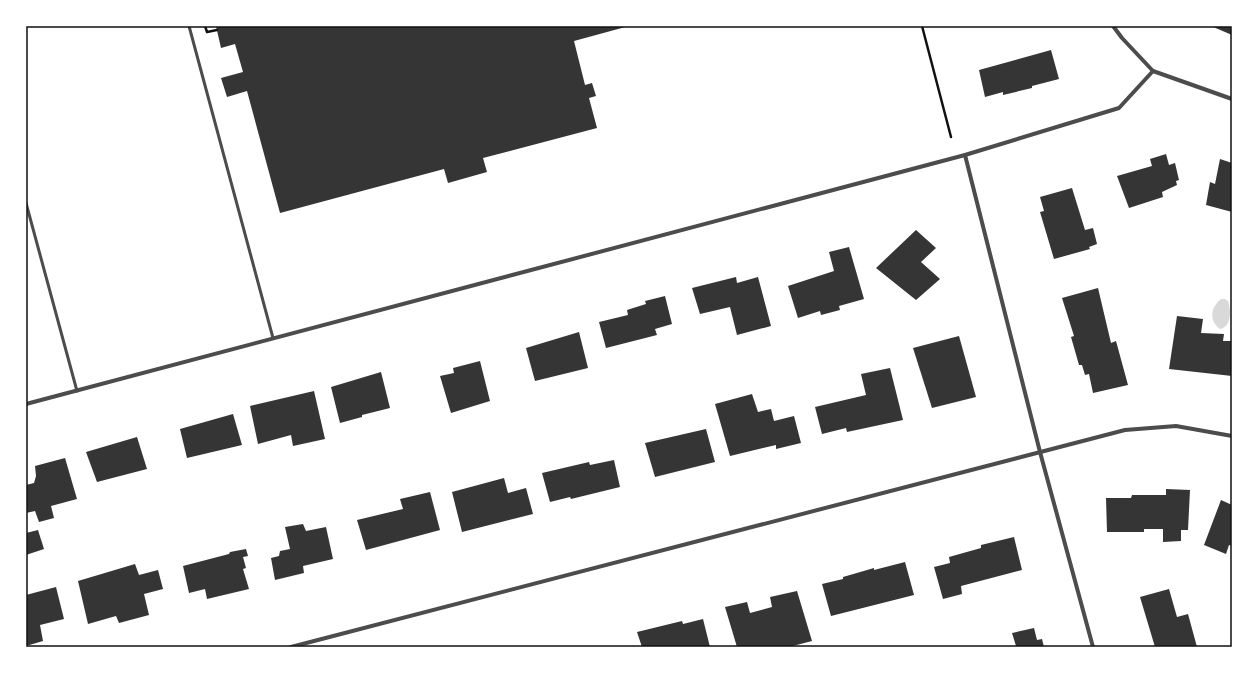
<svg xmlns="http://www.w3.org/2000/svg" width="1258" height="673" font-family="Commissioner,sans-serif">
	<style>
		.water { fill: #d9d9d9 }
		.building { fill: #353535 }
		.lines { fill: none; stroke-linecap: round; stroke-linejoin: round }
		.path { stroke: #111; stroke-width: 2.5 }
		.service { stroke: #4c4c4c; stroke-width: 3 }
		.minor { stroke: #4c4c4c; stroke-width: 4 }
		.neatline { fill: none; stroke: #111; stroke-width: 1.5 }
	</style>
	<rect width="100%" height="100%" fill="#fff"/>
	<path class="water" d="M 1221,299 L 1225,299 L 1228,301 C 1231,309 1232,327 1220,329 C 1209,321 1210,308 1221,299 Z"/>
	<g class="building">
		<polygon points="216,26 629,26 574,41 585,85 592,83 596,96 589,98 597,128 483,158 487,172 448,183 444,169 280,213 247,91 227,97 221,78 243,72 235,44 221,48"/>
		<polygon points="1211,26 1232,26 1232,35"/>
		<polygon points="1051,50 1059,79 1032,86 1032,88 1003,95 1003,92 985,97 979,70"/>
		<polygon points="1166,154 1169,165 1175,163 1179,180 1176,181 1177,185 1162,192 1163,197 1129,208 1117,176 1152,166 1150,159"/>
		<polygon points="1220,159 1232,163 1232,212 1206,205 1210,182 1215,184"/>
		<polygon points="1072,188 1085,230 1093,228 1097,244 1089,247 1090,249 1054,259 1040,212 1044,211 1040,197"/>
		<polygon points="916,230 936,248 921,262 940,279 916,300 876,268"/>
		<polygon points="849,247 864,299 839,306 840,310 821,315 820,311 798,318 788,286 834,271 829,252"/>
		<polygon points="736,277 737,283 758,277 771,326 737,335 730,307 700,314 692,288"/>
		<polygon points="1098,288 1111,343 1116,341 1128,385 1093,393 1089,374 1085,375 1082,365 1079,365 1071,337 1074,336 1062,298"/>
		<polygon points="665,296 672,324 655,329 657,335 606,348 599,322 628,315 627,310 646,304 645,301"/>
		<polygon points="1177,316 1203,319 1201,333 1224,334 1223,341 1232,341 1232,376 1169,369"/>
		<polygon points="579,332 588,368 535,381 526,348"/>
		<polygon points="959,336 976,397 932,408 913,348"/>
		<polygon points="480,361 490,401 451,413 440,376 454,373 453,368"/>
		<polygon points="890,368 903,420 847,432 846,428 822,434 815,407 866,395 861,374"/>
		<polygon points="381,372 390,408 362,415 362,417 340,423 331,387"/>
		<polygon points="314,391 325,439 293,446 291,435 258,444 250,406"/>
		<polygon points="752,394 758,412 771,409 774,421 794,416 801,443 776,449 776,445 730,456 715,404"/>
		<polygon points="233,414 242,445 187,458 180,429"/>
		<polygon points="706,429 715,462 655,477 645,443"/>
		<polygon points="137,437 147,469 97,482 86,452"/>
		<polygon points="65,458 77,499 51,506 54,518 39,522 35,511 26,513 26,485 34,483 36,476 35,466"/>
		<polygon points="614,460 620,487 571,499 570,497 550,502 542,473 589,462 590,465"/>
		<polygon points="504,478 508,493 526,488 533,514 462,532 452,492"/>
		<polygon points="1166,489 1190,490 1188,530 1181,530 1181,541 1163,542 1163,529 1144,529 1144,532 1107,532 1106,498 1131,498 1132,495 1166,495"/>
		<polygon points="430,492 440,530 366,550 357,520 403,509 400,499"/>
		<polygon points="1221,500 1232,505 1232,546 1229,545 1226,554 1204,545"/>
		<polygon points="303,524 306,531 326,527 333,559 303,566 304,573 275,580 271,558 279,556 280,551 290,549 285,527"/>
		<polygon points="38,530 44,549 26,555 26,533"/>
		<polygon points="1014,537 1022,570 961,586 962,594 943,599 934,567 950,563 949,557 981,548 981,545"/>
		<polygon points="246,549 248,556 243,557 246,568 243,569 249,589 207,599 205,589 189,593 183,566 229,554 230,552"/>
		<polygon points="905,562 914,595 831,616 822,584 843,579 843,577 874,568 874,570"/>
		<polygon points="135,564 139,575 158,570 163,589 144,594 149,615 119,623 116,616 88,624 78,581"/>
		<polygon points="56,587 64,619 40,625 43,641 26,646 26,595"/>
		<polygon points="1169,589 1177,617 1188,614 1197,647 1155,647 1140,597"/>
		<polygon points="797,591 812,641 789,647 737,647 725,607 747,602 750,613 772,607 770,597"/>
		<polygon points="703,619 710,647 642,647 637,632 682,621 683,624"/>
		<polygon points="1034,628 1037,640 1042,639 1044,647 1013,647 1016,646 1012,633"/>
	</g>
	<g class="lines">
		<g class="path">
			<polyline points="205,26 207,32 217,30"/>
			<polyline points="922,26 951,137"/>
		</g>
		<g class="service">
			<polyline points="189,26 273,338"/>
			<polyline points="26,203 77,391"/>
		</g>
		<g class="minor">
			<polyline points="1113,26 1122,38 1153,71 1232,99"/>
			<polyline points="965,155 1040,452 1093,647"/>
			<polyline points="26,404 965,155 1119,108 1153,71"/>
			<polyline points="291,647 1125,430 1176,426 1232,436"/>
		</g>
	</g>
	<rect width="1258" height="673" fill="none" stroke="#ffffff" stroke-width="54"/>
	<rect x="27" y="27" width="1204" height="619" class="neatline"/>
</svg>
